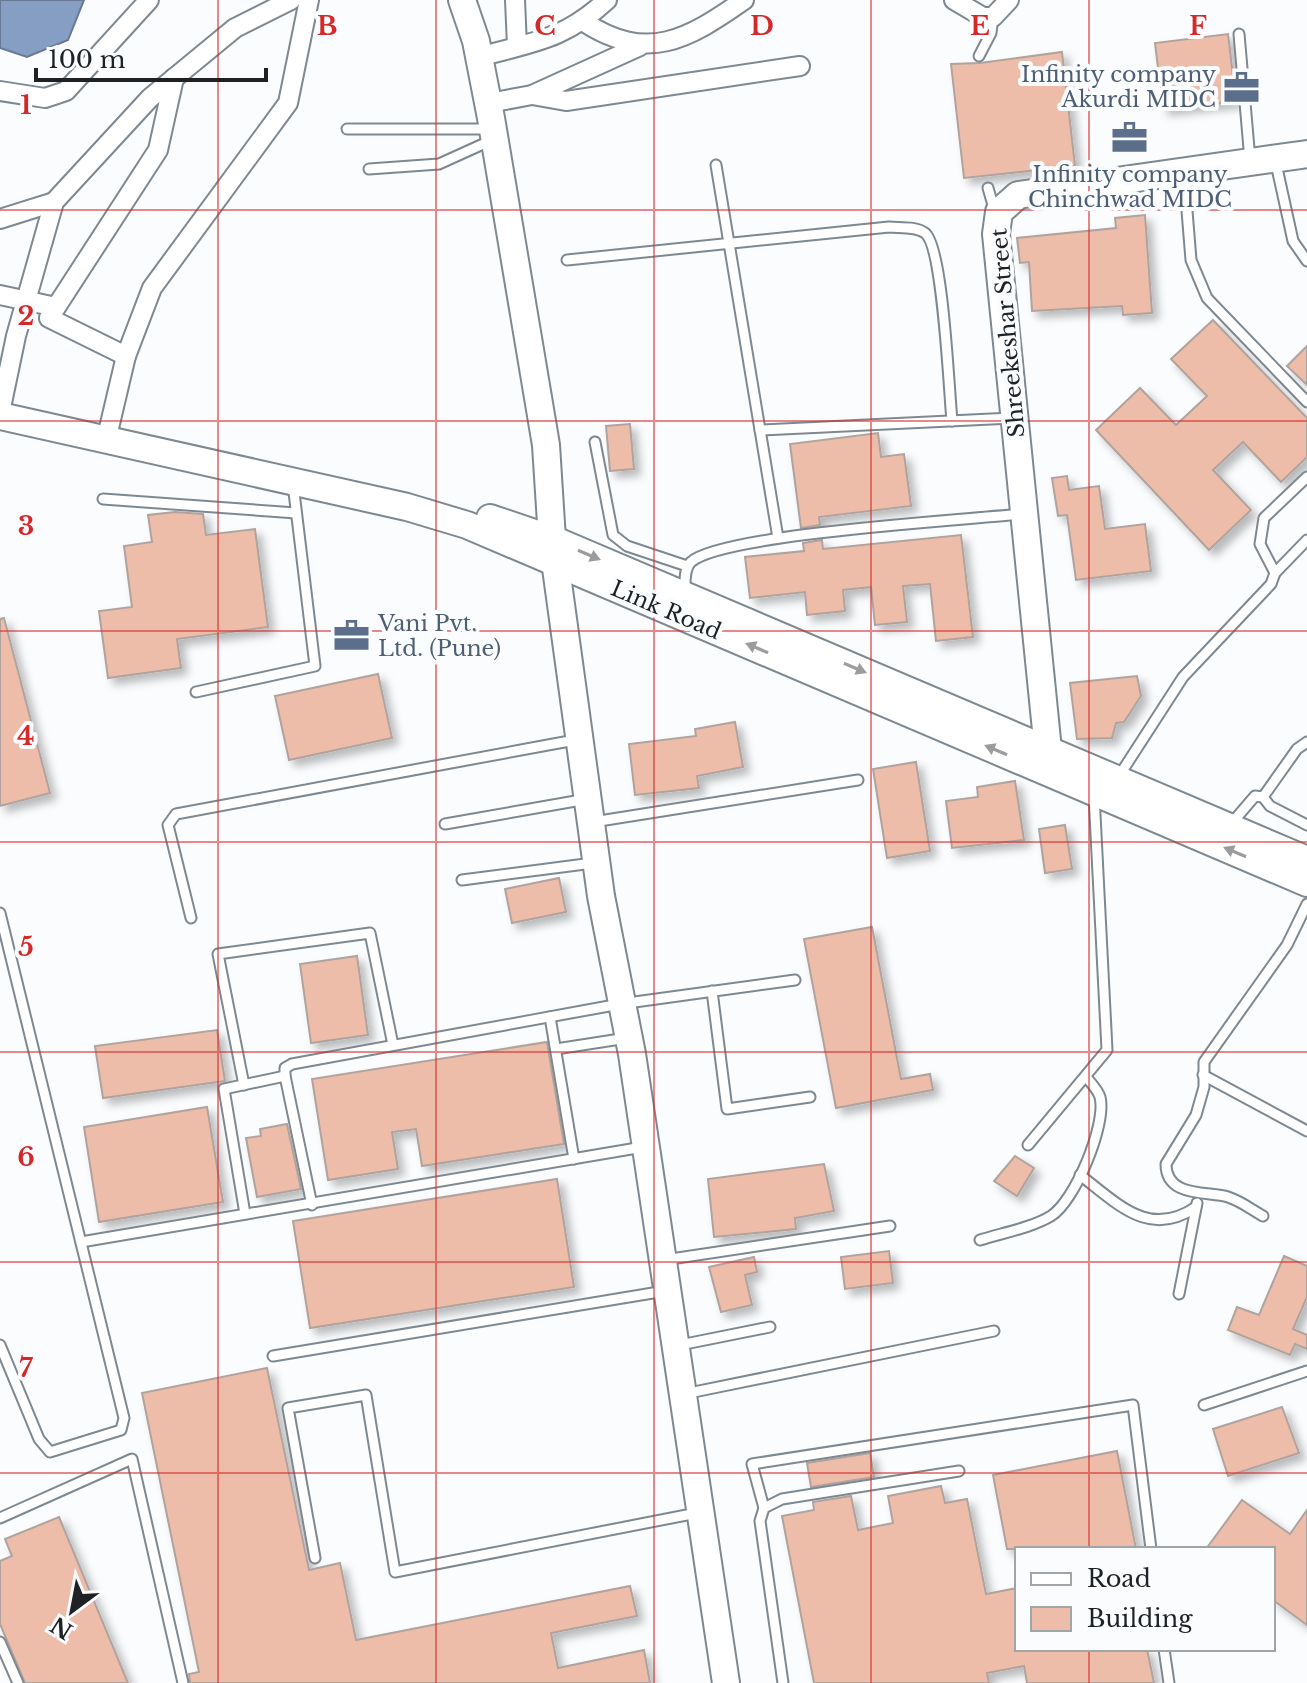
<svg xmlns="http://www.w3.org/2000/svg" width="1307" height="1683" font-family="'Libre Baskerville',serif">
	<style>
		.water { fill: #879ec4; stroke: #687994; stroke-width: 2 }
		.building { fill: #edbdaa; stroke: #b0a39e; stroke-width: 2; filter: url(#shadow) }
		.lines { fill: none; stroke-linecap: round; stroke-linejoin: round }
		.lane-casing { stroke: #7e8890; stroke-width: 13 }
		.street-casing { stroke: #7e8890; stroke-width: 22 }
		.secondary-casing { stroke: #7e8890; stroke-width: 30 }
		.lane { stroke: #fff; stroke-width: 9 }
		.street { stroke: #fff; stroke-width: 18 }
		.secondary { stroke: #fff; stroke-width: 26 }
		.oneway { fill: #9a9c9d }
		.grid { fill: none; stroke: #d62828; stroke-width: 2; stroke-opacity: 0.55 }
		.labels { text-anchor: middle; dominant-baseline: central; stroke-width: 8; stroke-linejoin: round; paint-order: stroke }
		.service-label { font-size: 22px; fill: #4e5e75; stroke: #fafcfe; text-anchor: end }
		.street-label { font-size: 22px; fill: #1e2225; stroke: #fafcfe }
		.grid-label { font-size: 26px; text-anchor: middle; font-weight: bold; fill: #d62828; stroke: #fafcfe; stroke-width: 8; stroke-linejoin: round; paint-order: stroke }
	</style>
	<defs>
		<filter id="shadow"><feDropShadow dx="6" dy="6" stdDeviation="4" flood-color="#0004"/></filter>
	</defs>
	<rect width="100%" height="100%" fill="#fafcfe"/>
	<polygon class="water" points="0,0 84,0 68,40 27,57 0,48"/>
	<g class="building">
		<polygon points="1228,34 1236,101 1163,109 1155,43"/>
		<polygon points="1062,52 1075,166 964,178 951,64 980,63"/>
		<polygon points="1145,215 1152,313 1123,315 1122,306 1032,311 1029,262 1020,263 1017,238 1116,228 1115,218"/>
		<polygon points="1213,320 1307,418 1307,457 1281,482 1243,442 1213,470 1251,510 1209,550 1096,430 1140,388 1176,425 1207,396 1171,359"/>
		<polygon points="1307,346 1307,385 1287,366"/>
		<polygon points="630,424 634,469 610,471 606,426"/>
		<polygon points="878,433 881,457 904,454 911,506 819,517 820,525 801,528 790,444"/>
		<polygon points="1067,476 1069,490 1099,486 1105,529 1145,524 1151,571 1076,580 1067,515 1058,516 1052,478"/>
		<polygon points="175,512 203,514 206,535 255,529 268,627 177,639 181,668 108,678 99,611 132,607 124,546 152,542 148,515"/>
		<polygon points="961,535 973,637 936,641 930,584 903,586 907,622 875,625 871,587 843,590 845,611 807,615 805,592 750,598 745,557 804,551 803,543 822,540 823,549"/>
		<polygon points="4,618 50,793 0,806 0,619"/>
		<polygon points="378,674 392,738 289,760 275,696"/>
		<polygon points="1137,676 1141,696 1124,722 1116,723 1112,738 1077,739 1070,683"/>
		<polygon points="735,722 743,767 697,776 699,788 635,795 629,744 696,736 695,729"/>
		<polygon points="916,762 930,851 887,858 873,769"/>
		<polygon points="1015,781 1024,840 952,848 946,801 978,797 977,787"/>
		<polygon points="1065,825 1072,869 1045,873 1039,829"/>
		<polygon points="559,878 566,912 512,923 505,889"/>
		<polygon points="872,927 901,1079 930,1074 933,1090 836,1108 804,939"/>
		<polygon points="357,956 368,1035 311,1043 300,964"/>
		<polygon points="217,1030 225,1081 103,1098 95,1046"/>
		<polygon points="547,1042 564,1144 422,1166 416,1129 392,1132 398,1169 328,1180 312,1079"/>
		<polygon points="207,1107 223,1202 99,1222 84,1127"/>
		<polygon points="287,1124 301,1189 257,1197 246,1138 261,1136 260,1129"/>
		<polygon points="1015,1156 1034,1168 1017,1196 994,1181"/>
		<polygon points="824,1164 834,1211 795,1218 796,1229 714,1237 708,1179"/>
		<polygon points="557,1179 574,1287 310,1328 293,1221"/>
		<polygon points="889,1251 893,1283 845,1289 841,1257"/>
		<polygon points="1284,1256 1307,1266 1307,1297 1293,1329 1307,1335 1307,1349 1295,1344 1290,1355 1228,1330 1237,1307 1259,1315"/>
		<polygon points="754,1257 757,1272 745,1275 752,1305 721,1312 709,1267"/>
		<polygon points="267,1368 309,1570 340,1563 356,1640 630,1586 637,1616 551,1633 558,1668 644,1650 650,1683 190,1683 189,1674 199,1672 142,1393"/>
		<polygon points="1282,1407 1299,1453 1228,1476 1213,1429"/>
		<polygon points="1117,1451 1136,1549 1007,1549 993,1475"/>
		<polygon points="870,1453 874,1477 811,1487 807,1463"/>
		<polygon points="941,1486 945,1503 967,1499 986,1594 1017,1588 1017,1649 1147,1649 1154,1683 1027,1683 1024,1666 987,1673 989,1683 814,1683 782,1516 814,1510 813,1502 851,1496 858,1530 893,1523 888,1496"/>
		<polygon points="1242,1500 1290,1534 1307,1510 1307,1625 1273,1600 1273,1549 1206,1549"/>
		<polygon points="59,1517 128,1683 25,1683 0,1624 0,1561 12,1556 5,1539"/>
	</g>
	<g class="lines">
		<defs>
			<g id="lane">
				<polyline points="1239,34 1250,160"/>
				<polyline points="979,56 991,33 993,17"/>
				<polyline points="347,129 492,129"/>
				<polyline points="1275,159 1293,241 1307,261"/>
				<polyline points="716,165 778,538"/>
				<polyline points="369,169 439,164 492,140"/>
				<polyline points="1184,174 1191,260 1207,298 1307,402"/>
				<polyline points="988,188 995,212"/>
				<path d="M 567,260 L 889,227 C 900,228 916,226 925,233 C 943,246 949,391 952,421"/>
				<polyline points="760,430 1012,418"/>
				<polyline points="595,442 613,535 627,546 687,566"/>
				<polyline points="103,499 296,513"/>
				<polyline points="1275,573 1307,540"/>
				<path d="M 685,591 C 685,582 684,568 691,562 C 722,534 965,520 1020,514"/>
				<polyline points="196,692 315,666 293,484"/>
				<polyline points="1307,742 1297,749 1263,797 1270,806 1307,825"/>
				<polyline points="1119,776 1183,677 1271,584 1275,573 1260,544 1264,518 1307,477"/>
				<polyline points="593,822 858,780"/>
				<polyline points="445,824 587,799"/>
				<polyline points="1231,824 1255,796 1263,797"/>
				<polyline points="462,880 593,863"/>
				<polyline points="0,913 124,1418 121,1430 50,1452 39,1439 0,1345"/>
				<polyline points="191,918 168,825 176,814 575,740"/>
				<polyline points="712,991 727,1109 810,1097"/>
				<polyline points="550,1017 574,1159"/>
				<polyline points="556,1049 627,1038"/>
				<polyline points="1203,1075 1307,1131"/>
				<polyline points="244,1085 218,954 370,933 393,1045"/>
				<polyline points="1028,1145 1107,1050 1094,795"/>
				<path d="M 1080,1175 C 1118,1204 1149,1239 1196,1207"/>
				<polyline points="312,1205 285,1076 285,1068 292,1064 620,1004 795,980"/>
				<polyline points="245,1214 224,1089 285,1076"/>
				<path d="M 1263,1216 C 1252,1210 1241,1201 1228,1197 C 1208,1191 1166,1198 1166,1164 L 1196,1115 L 1204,1087 L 1204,1062 L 1287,945 L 1307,904"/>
				<path d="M 980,1240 C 1002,1233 1031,1228 1051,1216 C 1075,1201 1107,1124 1100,1097 C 1098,1090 1091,1083 1086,1077"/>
				<polyline points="81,1242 643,1147"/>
				<polyline points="664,1260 890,1226"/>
				<polyline points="1179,1294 1197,1203"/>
				<polyline points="680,1345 770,1327"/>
				<polyline points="273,1356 665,1291"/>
				<polyline points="684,1394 994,1331"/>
				<polyline points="1204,1405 1307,1371"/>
				<polyline points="764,1508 752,1464 1133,1405 1151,1549"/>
				<polyline points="0,1518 132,1459 183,1683"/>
				<polyline points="315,1558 288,1408 366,1395 395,1572 697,1513"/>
				<polyline points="0,1642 18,1683"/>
				<polyline points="1164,1649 1169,1683"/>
				<polyline points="783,1683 760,1521 764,1508 782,1499 959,1471"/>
			</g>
			<g id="street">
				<polyline points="515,0 517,46"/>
				<polyline points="954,0 983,17 993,17 1009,0"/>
				<path d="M 584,22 C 647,63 687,40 744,0"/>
				<path d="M 479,57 C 533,42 564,40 607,0"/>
				<polyline points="0,91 45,98 66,91 149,0"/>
				<polyline points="532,95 566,101 800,66"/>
				<polyline points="489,103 532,95 640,46"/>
				<polyline points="0,219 54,202"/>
				<polyline points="0,295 56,307"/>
				<polyline points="126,356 49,318 158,150 174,78"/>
				<polyline points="2,403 16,336 54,202 150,98 235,28 291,0"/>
				<polyline points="110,441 109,428 126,356 152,288 288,103 309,0"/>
			</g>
			<g id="secondary">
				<polyline points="462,0 476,41 491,118 546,445 552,539 601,896 632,1054 726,1683"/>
				<polyline points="0,416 407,507 467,525 1307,883"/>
				<polyline points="490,518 552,539 1307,860"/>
				<polyline points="1043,762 1048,750 996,234 999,212 1018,195 1307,154"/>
			</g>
		</defs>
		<use href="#lane" class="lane-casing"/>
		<use href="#street" class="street-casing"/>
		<use href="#secondary" class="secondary-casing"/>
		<use href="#lane" class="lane"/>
		<use href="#street" class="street"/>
		<use href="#secondary" class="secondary"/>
	</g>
	<defs><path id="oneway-solid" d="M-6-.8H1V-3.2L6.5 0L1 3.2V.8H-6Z" transform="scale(2)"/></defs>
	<g class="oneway">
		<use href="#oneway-solid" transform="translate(589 555) rotate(23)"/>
		<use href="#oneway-solid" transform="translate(757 648) rotate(-157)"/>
		<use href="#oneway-solid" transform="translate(855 668) rotate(23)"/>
		<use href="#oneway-solid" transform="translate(996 750) rotate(-157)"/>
		<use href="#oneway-solid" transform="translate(1235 852) rotate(-157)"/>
	</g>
	<path class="grid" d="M 218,0 L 218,1683M 436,0 L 436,1683M 654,0 L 654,1683M 871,0 L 871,1683M 1089,0 L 1089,1549M 0,210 L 1307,210M 0,421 L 1307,421M 0,631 L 1307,631M 0,842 L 1307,842M 0,1052 L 1307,1052M 0,1262 L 1307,1262M 0,1473 L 1307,1473M 1089,1649 L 1089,1683"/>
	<defs>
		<symbol id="office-bare" viewBox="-9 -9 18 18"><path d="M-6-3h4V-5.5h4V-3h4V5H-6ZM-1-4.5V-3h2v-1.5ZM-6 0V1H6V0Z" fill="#5c6f8a" stroke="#fafcfe" stroke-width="2.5" paint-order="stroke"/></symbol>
	</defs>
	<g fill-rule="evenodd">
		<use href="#office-bare" x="1216" y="62" width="51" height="51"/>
		<use href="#office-bare" x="1104" y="112" width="51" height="51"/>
		<use href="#office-bare" x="326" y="610" width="51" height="51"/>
	</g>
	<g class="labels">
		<g class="service-label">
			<text x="1216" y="74">Infinity company<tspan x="1216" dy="25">Akurdi MIDC</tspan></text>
			<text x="1130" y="174" text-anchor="middle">Infinity company<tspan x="1130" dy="25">Chinchwad MIDC</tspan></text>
			<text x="378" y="623" text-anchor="start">Vani Pvt.<tspan x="378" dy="25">Ltd. (Pune)</tspan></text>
		</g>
		<g class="street-label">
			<text transform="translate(1008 333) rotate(-95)">Shreekeshar Street</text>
			<text transform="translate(666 610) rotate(23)">Link Road</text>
		</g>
	</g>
	<g class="grid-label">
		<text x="327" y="35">B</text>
		<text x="545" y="35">C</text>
		<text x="762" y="35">D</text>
		<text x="980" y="35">E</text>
		<text x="1198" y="35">F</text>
		<text x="26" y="114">1</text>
		<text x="26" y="325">2</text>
		<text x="26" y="535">3</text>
		<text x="26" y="745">4</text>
		<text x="26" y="956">5</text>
		<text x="26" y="1166">6</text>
		<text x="26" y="1377">7</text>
	</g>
	<rect x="1015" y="1547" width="260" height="104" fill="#fafcfe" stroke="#a2a5a7" stroke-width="2"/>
	<rect x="1031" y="1573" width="40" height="12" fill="#ffffff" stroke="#a2a5a7" stroke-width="2"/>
	<text x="1087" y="1587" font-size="24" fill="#1e2225">Road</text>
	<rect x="1031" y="1607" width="40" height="24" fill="#edbdaa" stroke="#a2a5a7" stroke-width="2"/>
	<text x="1087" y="1627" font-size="24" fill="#1e2225">Building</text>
	<g transform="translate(72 1611) rotate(212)" stroke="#fafcfe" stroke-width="6" paint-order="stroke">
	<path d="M0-6L14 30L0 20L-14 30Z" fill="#1e2225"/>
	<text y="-12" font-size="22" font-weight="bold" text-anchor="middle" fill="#1e2225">N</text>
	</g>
	<path d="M36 68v12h230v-12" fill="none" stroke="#1e2225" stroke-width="4"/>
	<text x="48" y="68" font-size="24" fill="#1e2225" stroke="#fafcfe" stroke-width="6" paint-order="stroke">100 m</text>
</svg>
